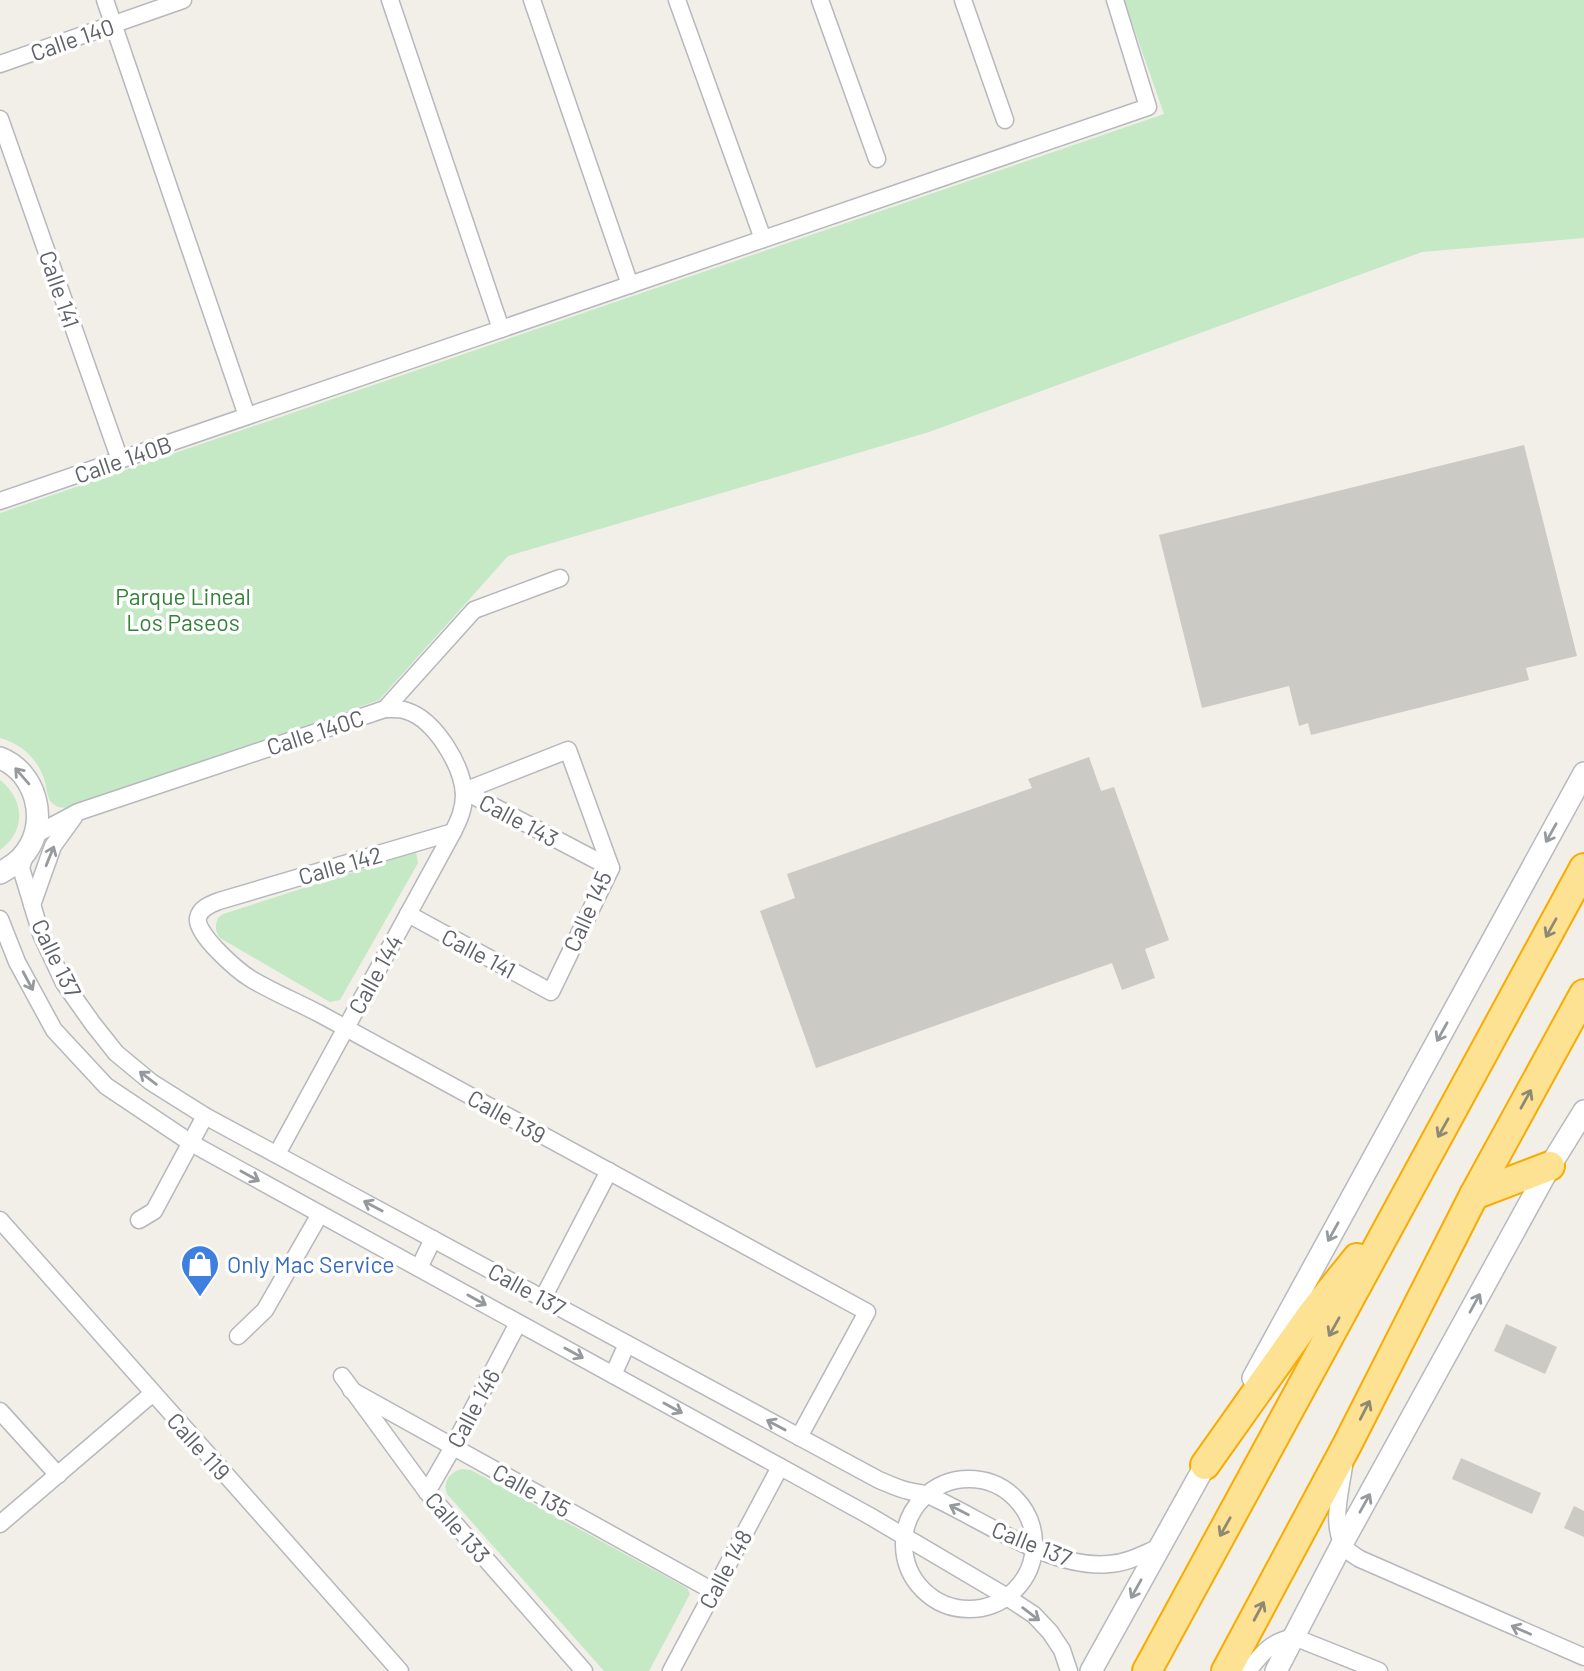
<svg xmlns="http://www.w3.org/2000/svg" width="1584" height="1671" font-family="Barlow,sans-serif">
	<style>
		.green { fill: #c5e8c5 }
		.building { fill: #cccac5 }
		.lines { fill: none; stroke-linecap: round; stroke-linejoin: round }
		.street-casing { stroke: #b5b8bc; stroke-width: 19 }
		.secondary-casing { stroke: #b6babf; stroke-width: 24 }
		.highway-casing { stroke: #f9ab00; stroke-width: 32 }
		.street { stroke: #fff; stroke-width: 16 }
		.secondary { stroke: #fff; stroke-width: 21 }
		.highway { stroke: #fde293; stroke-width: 28 }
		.oneway { stroke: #979a9d }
		.oneway2 { stroke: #8e8975 }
		.labels { text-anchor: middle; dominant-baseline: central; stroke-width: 7; stroke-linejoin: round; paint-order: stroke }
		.street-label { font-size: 23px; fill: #5f6368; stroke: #fff }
		.park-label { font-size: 23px; fill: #348238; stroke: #fff }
		.shop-label { font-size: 23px; fill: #366cbe; stroke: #fff; text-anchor: start }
	</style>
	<rect width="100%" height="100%" fill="#f1efe8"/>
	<g class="green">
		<path d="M 1124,0 L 1584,0 L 1584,238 L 1422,252 L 929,432 L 508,556 L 379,700 L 73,807 C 65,808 58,809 52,803 C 47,798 47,789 45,782 C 39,760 22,744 0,738 L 0,513 L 1164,114 Z"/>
		<path d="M 0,780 C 25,800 26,831 0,850 Z"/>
		<path d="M 416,852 L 418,863 L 340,1000 L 330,1002 L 220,938 C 215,931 215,926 218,918 L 223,914 Z"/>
		<path d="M 462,1469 L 471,1470 L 687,1588 L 690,1594 L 649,1671 L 604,1671 L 447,1494 C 442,1482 450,1472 462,1469 Z"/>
	</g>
	<g class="building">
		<polygon points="1524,445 1577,656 1526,668 1529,680 1311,735 1308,723 1299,726 1289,686 1202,708 1159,535"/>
		<polygon points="1089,757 1101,791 1114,787 1169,940 1145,949 1155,978 1122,990 1112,963 816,1068 760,911 795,898 787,874 1032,788 1028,779"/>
		<polygon points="1506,1324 1557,1347 1545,1374 1494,1351"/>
		<polygon points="1461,1458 1541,1493 1532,1514 1452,1479"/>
		<polygon points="1574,1506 1584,1511 1584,1537 1564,1528"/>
	</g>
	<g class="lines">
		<defs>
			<g id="street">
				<polyline points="105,0 247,416"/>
				<polyline points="390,0 501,329"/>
				<polyline points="532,0 630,285"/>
				<polyline points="677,0 763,239"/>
				<polyline points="820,0 877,159"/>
				<polyline points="963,0 1005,120"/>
				<polyline points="0,64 183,0"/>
				<polyline points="0,119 120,460"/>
				<polyline points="0,501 1148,107 1115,0"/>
				<polyline points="464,791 611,868"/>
				<path d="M 453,832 L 219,901 C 211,904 200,908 198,918 C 195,934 238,971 251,979 C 273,992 297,1002 320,1014 L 867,1312 L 799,1437"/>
				<polyline points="35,835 78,812 385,709 474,610 560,578"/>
				<path d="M 26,852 L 21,868 L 41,934 L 64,983 L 93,1024 L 116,1053 L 151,1082 L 205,1116 L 879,1480 C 889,1484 899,1489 909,1491 C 916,1493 924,1493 930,1496 C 982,1519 1051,1570 1109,1564 C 1128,1563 1143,1554 1160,1547"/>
				<polyline points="32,905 53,846 74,817"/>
				<polyline points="408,914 551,992 611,868 568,750 464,791"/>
				<polyline points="0,919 17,962 54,1030 106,1086 191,1143 868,1515 1007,1597 1034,1615 1050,1632 1062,1650 1069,1671"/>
				<path d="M 277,1154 L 453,832 C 459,820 464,809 464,795 C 463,766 435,720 407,711 C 400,708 392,709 385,709"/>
				<polyline points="0,1220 400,1671"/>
				<polyline points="139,1220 154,1211 205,1116"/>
				<polyline points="419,1268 433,1239"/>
				<polyline points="543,1298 609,1171"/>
				<polyline points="238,1336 265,1310 320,1214"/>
				<polyline points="613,1375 627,1344"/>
				<polyline points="342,1376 427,1492 584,1671"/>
				<polyline points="351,1390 713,1591"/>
				<polyline points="0,1411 58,1475"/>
				<path d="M 1344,1466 C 1341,1488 1331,1524 1343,1544 C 1346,1551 1354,1555 1360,1559 L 1584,1657"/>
				<circle cx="969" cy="1544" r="65"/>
				<polyline points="427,1492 453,1447 518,1323"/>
				<polyline points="0,1524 153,1393"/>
				<polyline points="671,1671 780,1467"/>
				<path d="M 1248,1671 C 1262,1653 1272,1641 1294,1637 L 1379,1671"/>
			</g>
			<g id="secondary">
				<path d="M 0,758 C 36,772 49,821 26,852 C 19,862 10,867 0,873"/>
				<polyline points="1253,1378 1584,773"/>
				<polyline points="1091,1671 1212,1453"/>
				<polyline points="1276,1671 1342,1544 1550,1166 1584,1111"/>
			</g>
			<g id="highway">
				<polyline points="1474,1195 1550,1166"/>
				<polyline points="1205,1465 1312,1314 1357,1258"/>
				<polyline points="1147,1671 1584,868"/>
				<polyline points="1226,1671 1347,1445 1474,1195 1584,994"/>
			</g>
		</defs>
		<use href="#street" class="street-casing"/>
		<use href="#secondary" class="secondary-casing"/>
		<use href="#highway" class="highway-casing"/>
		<use href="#street" class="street"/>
		<use href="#secondary" class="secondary"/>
		<use href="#highway" class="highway"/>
	</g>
	<defs><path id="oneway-shaft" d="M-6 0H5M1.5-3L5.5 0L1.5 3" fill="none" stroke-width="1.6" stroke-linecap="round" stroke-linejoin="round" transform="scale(1.75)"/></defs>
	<g class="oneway">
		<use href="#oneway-shaft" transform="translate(22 776) rotate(-131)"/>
		<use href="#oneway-shaft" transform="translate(1551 833) rotate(119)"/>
		<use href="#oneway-shaft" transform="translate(50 856) rotate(-68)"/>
		<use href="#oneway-shaft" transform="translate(28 981) rotate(62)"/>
		<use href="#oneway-shaft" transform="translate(1442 1032) rotate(119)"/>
		<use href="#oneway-shaft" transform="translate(148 1078) rotate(-143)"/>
		<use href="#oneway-shaft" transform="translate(250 1176) rotate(29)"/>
		<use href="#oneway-shaft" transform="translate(373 1206) rotate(-152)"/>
		<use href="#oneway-shaft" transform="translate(1333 1232) rotate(119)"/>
		<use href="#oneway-shaft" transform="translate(477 1300) rotate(29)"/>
		<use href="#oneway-shaft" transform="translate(1475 1303) rotate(-61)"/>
		<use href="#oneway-shaft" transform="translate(574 1353) rotate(29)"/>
		<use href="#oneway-shaft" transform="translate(673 1408) rotate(29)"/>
		<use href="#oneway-shaft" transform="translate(776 1425) rotate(-152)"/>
		<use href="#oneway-shaft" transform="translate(1365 1503) rotate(-61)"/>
		<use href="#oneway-shaft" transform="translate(959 1510) rotate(-153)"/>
		<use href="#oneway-shaft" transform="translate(1136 1589) rotate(119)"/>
		<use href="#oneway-shaft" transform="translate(1031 1614) rotate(37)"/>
		<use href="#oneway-shaft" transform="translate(1521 1630) rotate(-156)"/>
	</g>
	<g class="oneway2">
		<use href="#oneway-shaft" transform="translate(1551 928) rotate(119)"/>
		<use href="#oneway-shaft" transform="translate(1526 1099) rotate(-61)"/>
		<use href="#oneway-shaft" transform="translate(1443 1128) rotate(119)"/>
		<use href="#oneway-shaft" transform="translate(1334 1327) rotate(119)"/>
		<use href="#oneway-shaft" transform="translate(1365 1410) rotate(-63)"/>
		<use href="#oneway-shaft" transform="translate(1225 1527) rotate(119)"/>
		<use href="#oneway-shaft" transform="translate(1259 1611) rotate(-62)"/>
	</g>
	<defs>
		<symbol id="shop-pin" viewBox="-11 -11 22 30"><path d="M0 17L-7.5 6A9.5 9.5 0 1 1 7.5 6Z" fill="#3f7fe0" stroke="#fff"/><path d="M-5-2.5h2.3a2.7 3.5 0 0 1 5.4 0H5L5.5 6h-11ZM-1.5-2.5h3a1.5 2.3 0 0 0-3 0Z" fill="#fff"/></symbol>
	</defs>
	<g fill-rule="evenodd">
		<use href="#shop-pin" x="178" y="1242" width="44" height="60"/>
	</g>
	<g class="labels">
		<g class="street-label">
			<text transform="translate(72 39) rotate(-19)">Calle 140</text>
			<text transform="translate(60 289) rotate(71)">Calle 141</text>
			<text transform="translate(123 459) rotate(-19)">Calle 140B</text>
			<text transform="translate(315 732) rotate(-18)">Calle 140C</text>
			<text transform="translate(519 820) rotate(28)">Calle 143</text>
			<text transform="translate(340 865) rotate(-16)">Calle 142</text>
			<text transform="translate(587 911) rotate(-66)">Calle 145</text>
			<text transform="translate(479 953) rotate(28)">Calle 141</text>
			<text transform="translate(57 958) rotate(64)">Calle 137</text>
			<text transform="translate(375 974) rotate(-61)">Calle 144</text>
			<text transform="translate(507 1116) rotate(29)">Calle 139</text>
			<text transform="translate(527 1289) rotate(29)">Calle 137</text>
			<text transform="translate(473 1408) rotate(-62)">Calle 146</text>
			<text transform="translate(199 1446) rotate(48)">Calle 119</text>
			<text transform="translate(532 1490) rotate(29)">Calle 135</text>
			<text transform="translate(458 1527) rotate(49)">Calle 133</text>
			<text transform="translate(1032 1543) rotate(22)">Calle 137</text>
			<text transform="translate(725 1569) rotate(-62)">Calle 148</text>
		</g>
		<g class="park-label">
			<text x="183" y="596">Parque Lineal<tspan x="183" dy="26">Los Paseos</tspan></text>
		</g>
		<g class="shop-label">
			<text x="227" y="1264">Only Mac Service</text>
		</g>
	</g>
</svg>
